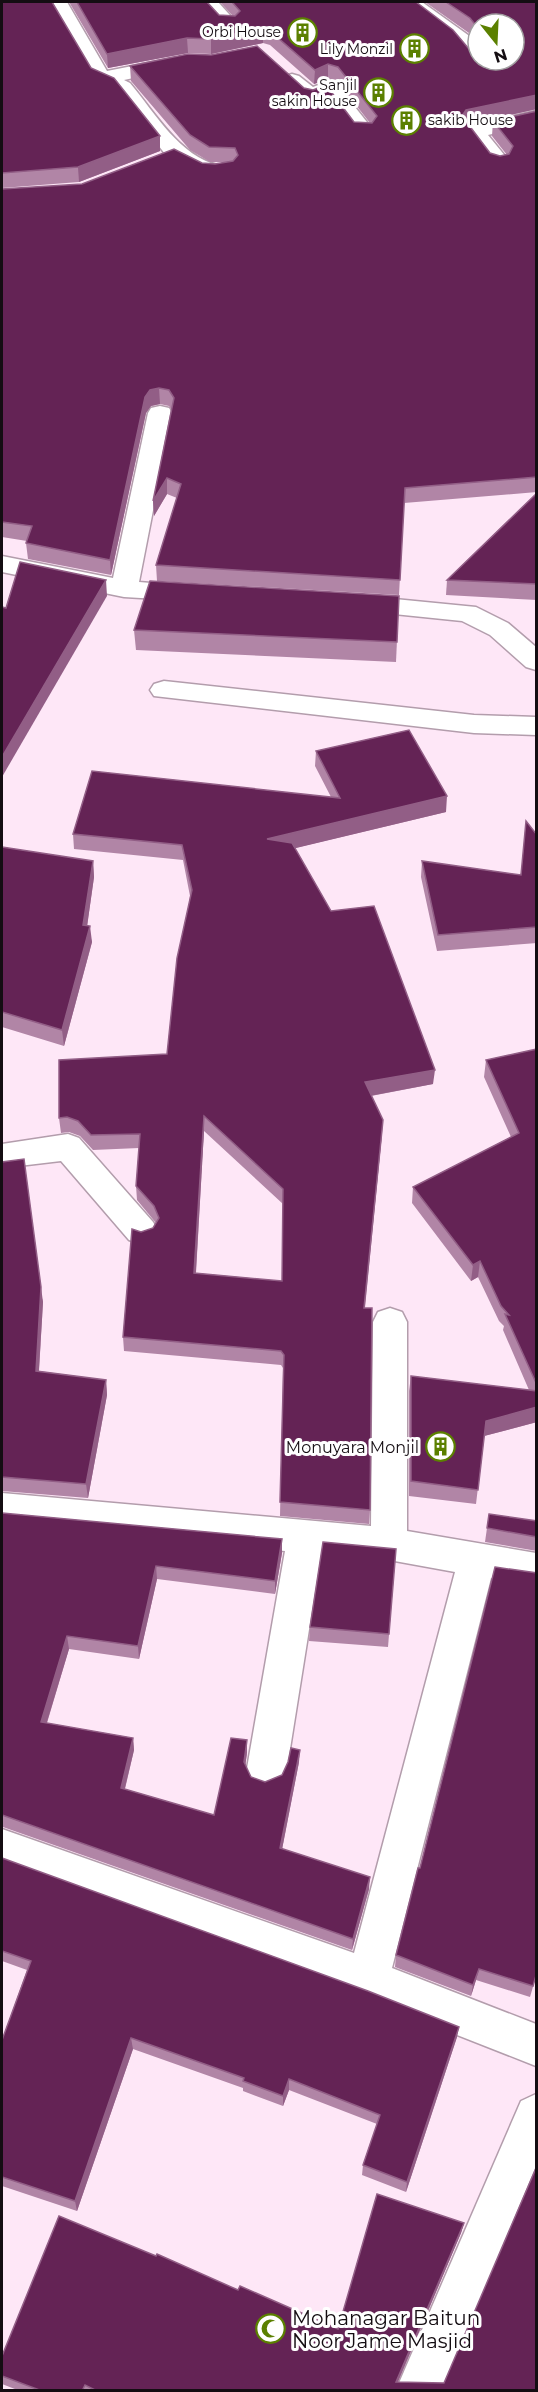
<svg xmlns="http://www.w3.org/2000/svg" width="538" height="2392" font-family="Montserrat,sans-serif">
	<style>
		.lines { fill: none; stroke-linecap: round; stroke-linejoin: round }
		.minor-casing { stroke: #b39dac; stroke-width: 3 }
		.minor { fill: #fff; fill-rule: evenodd }
		.wall { fill: #b185a6; fill-rule: evenodd }
		.shaded-wall { fill: #925e86 }
		.building { fill: #642355; stroke: #925e86; stroke-width: 1.5; fill-rule: evenodd }
		.labels { text-anchor: middle; dominant-baseline: central; stroke-width: 6; stroke-linejoin: round; paint-order: stroke }
		.far-poi-label { font-size: 14px; fill: #140d12; stroke: #fff; text-anchor: end }
		.poi-label { font-size: 16px; fill: #140d12; stroke: #fff; text-anchor: end }
		.near-poi-label { font-size: 20px; fill: #140d12; stroke: #fff; text-anchor: start }
	</style>
	<rect width="100%" height="100%" fill="#fee7f7"/>
	<g class="lines">
		<defs>
			<g id="minor">
				<path d="M 47,2 L 67,2 L 107,71 L 173,58 L 180,60 L 183,64 L 180,68 L 124,80 L 130,83 C 156,114 179,156 220,166 L 223,171 L 220,176 L 212,178 L 197,176 L 169,159 L 116,91 L 94,82 Z"/>
				<polygon points="197,2 218,2 238,24 235,28 221,28"/>
				<polygon points="400,2 422,2 468,35 478,47 478,60 485,60 483,62 476,64 469,62 454,43"/>
				<path d="M 292,74 L 299,76 L 313,87 L 329,81 L 336,83 L 374,131 L 371,136 L 363,137 L 355,136 L 326,97 C 308,108 293,96 282,80 L 285,76 Z"/>
				<polygon points="536,111 536,123 488,135 510,162 507,167 499,169 491,167 463,132 466,127"/>
				<polygon points="160,406 169,408 172,413 139,582 200,587 204,593 200,599 191,601 124,597 2,572 2,556 113,578 148,413 151,408"/>
				<polygon points="354,595 476,607 508,623 536,647 536,670 526,667 490,635 462,621 345,609 341,603 345,597"/>
				<polygon points="164,681 474,715 536,717 536,735 474,733 154,696 150,690 154,684"/>
				<polygon points="68,1134 79,1138 153,1222 158,1231 153,1240 141,1244 129,1240 61,1161 2,1168 2,1144"/>
				<polygon points="390,1308 402,1312 407,1322 407,1531 536,1553 536,1585 491,1578 392,1968 536,2024 536,2066 368,2000 2,1867 2,1829 354,1953 455,1572 389,1560 321,1554 286,1774 280,1787 266,1792 252,1787 246,1774 285,1551 2,1525 2,1493 371,1526 373,1322 378,1312"/>
				<polygon points="536,2094 536,2166 442,2390 396,2390 521,2101"/>
			</g>
		</defs>
		<use href="#minor" class="minor-casing"/>
		<use href="#minor" class="minor"/>
	</g>
	<g class="wall">
		<polygon points="2,2 91,68 160,136 160,151 79,182 2,188"/>
		<polygon points="69,2 207,2 219,15 232,15 220,2 416,2 469,49 514,60 478,24 478,44 469,33 425,2 537,2 537,109 468,124 490,153 500,156 507,155 492,136 493,121 537,111 537,492 404,503 399,595 157,581 156,565 177,498 167,494 154,516 153,501 171,409 169,406 160,404 151,406 146,413 111,575 28,559 26,543 27,541 2,537 2,189 82,184 202,163 215,164 225,162 210,162 190,150 131,81 130,66 304,88 354,122 370,123 338,82 328,79 314,84 270,45 263,43 211,54 188,53 108,68"/>
		<polygon points="537,493 537,600 446,595 447,580"/>
		<polygon points="399,596 396,662 136,650 134,630"/>
		<path d="M 316,751 L 446,812 L 295,848 L 331,911 L 433,1084 L 371,1096 L 382,1134 L 365,1308 L 370,1510 L 369,1524 L 280,1516 L 283,1368 L 281,1365 L 124,1351 L 123,1337 L 141,1232 L 153,1228 L 156,1223 L 137,1200 L 136,1186 L 139,1148 L 93,1150 L 80,1136 L 69,1132 L 61,1133 L 59,1118 L 167,1054 L 190,896 L 183,860 L 74,849 L 73,834 L 331,797 L 315,766 ZM 204,1131 L 283,1204 L 282,1281 L 196,1273 Z"/>
		<polygon points="537,835 537,943 437,951 421,877 422,861 520,875"/>
		<polygon points="2,847 93,861 94,877 87,926 92,942 64,1046 2,1027"/>
		<polygon points="537,1049 537,1422 484,1436 476,1504 409,1496 409,1391 411,1376 529,1390 503,1330 504,1326 499,1321 478,1277 471,1281 412,1203 413,1187 511,1137 484,1077 486,1060"/>
		<polygon points="2,1162 43,1302 39,1371 106,1380 107,1395 88,1498 2,1491"/>
		<polygon points="2,1513 282,1539 282,1553 275,1594 157,1579 139,1659 69,1649 47,1723 133,1738 134,1750 125,1789 214,1815 247,1753 245,1766 251,1777 265,1782 282,1775 299,1762 282,1849 369,1889 352,1950 3,1827 2,1828"/>
		<polygon points="537,1521 537,1551 485,1542 487,1528"/>
		<polygon points="396,1549 388,1647 309,1641 310,1627"/>
		<polygon points="2,1858 457,2037 406,2192 362,2175 363,2165 377,2124 289,2090 283,2106 243,2091 243,2088 133,2049 77,2211 2,2186 2,2040 27,1970 2,1961"/>
		<polygon points="396,1955 537,1973 530,1997 476,1980 471,1996 395,1967"/>
		<polygon points="464,2223 461,2233 398,2382 537,2391 20,2391 2,2384 2,2356 238,2290 338,2329"/>
	</g>
	<g class="shaded-wall">
		<polygon points="263,28 263,43 211,54 211,39"/>
		<polygon points="187,38 188,53 108,68 107,54"/>
		<polygon points="328,64 328,79 314,84 315,70"/>
		<polygon points="537,95 537,109 465,125 462,116 466,110"/>
		<polygon points="160,136 160,151 79,182 78,167"/>
		<polygon points="159,388 160,404 151,406 146,413 111,575 110,560 145,397 150,390"/>
		<polygon points="167,478 167,494 154,516 153,501"/>
		<polygon points="106,580 107,596 2,777 2,757"/>
		<polygon points="447,796 446,812 267,855 267,839"/>
		<polygon points="93,861 94,877 85,941 83,925"/>
		<polygon points="90,926 92,942 64,1046 62,1030"/>
		<polygon points="435,1070 433,1084 364,1097 365,1082"/>
		<polygon points="204,1116 204,1131 195,1287 194,1273"/>
		<polygon points="383,1120 382,1134 363,1322 364,1308"/>
		<polygon points="480,1261 478,1277 471,1281 473,1265"/>
		<polygon points="41,1287 43,1302 38,1385 36,1371"/>
		<polygon points="106,1380 107,1395 88,1498 86,1484"/>
		<polygon points="537,1407 537,1422 484,1436 486,1421"/>
		<polygon points="282,1539 282,1553 275,1594 275,1581"/>
		<polygon points="156,1566 157,1579 139,1659 138,1646"/>
		<polygon points="67,1636 69,1649 43,1735 41,1722"/>
		<polygon points="133,1738 134,1750 122,1800 121,1788"/>
		<polygon points="247,1740 247,1753 244,1775 244,1762"/>
		<polygon points="300,1750 299,1762 280,1860 280,1848"/>
		<polygon points="370,1877 369,1889 352,1950 353,1939"/>
		<polygon points="479,1969 476,1980 471,1996 473,1985"/>
		<polygon points="459,2027 457,2037 406,2192 407,2182"/>
		<polygon points="131,2038 133,2049 77,2211 75,2201"/>
		<polygon points="289,2079 289,2090 283,2106 283,2096"/>
		<polygon points="464,2223 461,2233 394,2391 396,2382"/>
	</g>
	<g class="building">
		<polygon points="2,2 52,2 91,68 114,78 160,136 78,167 2,173"/>
		<polygon points="77,2 207,2 219,15 235,16 240,11 232,2 416,2 453,30 469,49 478,51 478,60 514,60 514,24 478,24 478,28 470,18 446,2 537,2 537,95 466,110 462,116 490,153 500,156 509,154 513,146 493,121 537,111 537,477 405,488 400,580 156,565 181,484 167,478 153,501 174,398 169,390 159,388 150,390 145,397 110,560 26,543 32,526 2,522 2,189 82,184 174,149 202,163 215,164 233,161 238,155 235,148 209,147 190,135 130,66 188,54 211,55 257,46 304,88 313,90 326,85 354,122 372,123 377,116 338,67 328,64 315,70 270,31 263,28 211,39 187,38 107,54"/>
		<polygon points="537,493 537,584 447,580"/>
		<polygon points="20,562 106,580 2,757 2,607 6,608"/>
		<polygon points="150,581 399,596 397,642 134,630"/>
		<path d="M 409,730 L 447,796 L 267,839 L 292,843 L 331,911 L 374,906 L 435,1070 L 365,1082 L 383,1120 L 364,1308 L 372,1308 L 370,1510 L 280,1502 L 284,1355 L 281,1351 L 123,1337 L 132,1229 L 141,1232 L 153,1228 L 159,1218 L 154,1206 L 136,1186 L 140,1134 L 91,1135 L 78,1121 L 67,1117 L 59,1118 L 59,1060 L 167,1054 L 177,958 L 192,890 L 182,845 L 73,834 L 92,771 L 340,798 L 316,751 ZM 204,1116 L 283,1189 L 282,1281 L 194,1273 Z"/>
		<polygon points="526,821 537,835 537,927 438,935 422,861 521,875"/>
		<polygon points="2,847 93,861 83,925 90,926 62,1030 2,1012"/>
		<polygon points="537,1049 537,1385 505,1314 509,1315 501,1306 480,1261 473,1265 413,1187 519,1133 486,1060"/>
		<polygon points="24,1159 41,1287 36,1371 106,1380 86,1484 2,1477 2,1162"/>
		<polygon points="411,1376 537,1391 537,1407 486,1421 478,1490 411,1481"/>
		<polygon points="2,1513 282,1539 275,1581 156,1566 138,1646 67,1636 41,1722 133,1738 121,1788 214,1815 231,1738 247,1740 244,1762 251,1777 265,1782 282,1775 288,1762 291,1748 300,1750 280,1848 370,1877 353,1939 2,1815"/>
		<polygon points="489,1514 537,1521 537,1537 487,1528"/>
		<polygon points="323,1542 396,1549 389,1634 310,1627"/>
		<polygon points="495,1567 537,1573 537,1972 533,1986 479,1969 473,1985 396,1955 418,1868 420,1868"/>
		<polygon points="2,1858 368,1991 459,2027 407,2182 363,2165 380,2115 289,2079 283,2096 243,2081 244,2078 131,2038 75,2201 2,2177 2,2040 31,1961 2,1951"/>
		<polygon points="536,2168 537,2391 97,2391 85,2385 82,2391 42,2391 2,2376 2,2356 59,2216 156,2256 157,2254 238,2290 240,2286 338,2329 377,2194 464,2223 396,2382 444,2383"/>
	</g>
	<defs>
		<symbol id="building-ring" viewBox="-11 -11 22 22"><circle r="9.5" fill="#fff" stroke="#5b8000" stroke-width="1.5"/><path d="M-4-6H4V6H1V3H-1V6H-4ZM-2.5-4.3h1.7v1.8h-1.7ZM.8-4.3h1.7v1.8H.8ZM-2.5-1h1.7V.8h-1.7ZM.8-1h1.7V.8H.8Z" fill="#5b8000"/></symbol>
		<symbol id="mosque-ring" viewBox="-11 -11 22 22"><circle r="9.5" fill="#fff" stroke="#5b8000" stroke-width="1.5"/><path d="M3.5-4.9A6 6 0 1 0 3.5 4.9A5 5 0 1 1 3.5-4.9Z" fill="#5b8000"/></symbol>
	</defs>
	<g fill-rule="evenodd">
		<use href="#building-ring" x="286" y="16" width="33" height="33"/>
		<use href="#building-ring" x="398" y="32" width="33" height="33"/>
		<use href="#building-ring" x="362" y="76" width="33" height="33"/>
		<use href="#building-ring" x="390" y="104" width="33" height="33"/>
		<use href="#building-ring" x="424" y="1430" width="33" height="33"/>
		<use href="#mosque-ring" x="254" y="2312" width="33" height="33"/>
	</g>
	<g class="labels">
		<g class="far-poi-label">
			<text x="281" y="32">Orbi House</text>
			<text x="393" y="49">Lily Monzil</text>
			<text x="357" y="85">Sanjil<tspan x="357" dy="16">sakin House</tspan></text>
			<text x="428" y="120" text-anchor="start">sakib House</text>
		</g>
		<g class="poi-label">
			<text x="419" y="1447">Monuyara Monjil</text>
		</g>
		<g class="near-poi-label">
			<text x="292" y="2318">Mohanagar Baitun<tspan x="292" dy="23">Noor Jame Masjid</tspan></text>
		</g>
	</g>
	<rect width="538" height="2392" fill="none" stroke="#140d12" stroke-width="6"/>
	<g transform="translate(496 42) rotate(162)"><circle r="28" fill="#ffffff" stroke="#a19ea0" stroke-width="1.5"/>
	<path d="M0-4.5L10 22L0 15L-10 22Z" fill="#5b8000"/>
	<text y="-9" font-size="16" font-weight="bold" text-anchor="middle" fill="#140d12">N</text>
	</g>
</svg>
